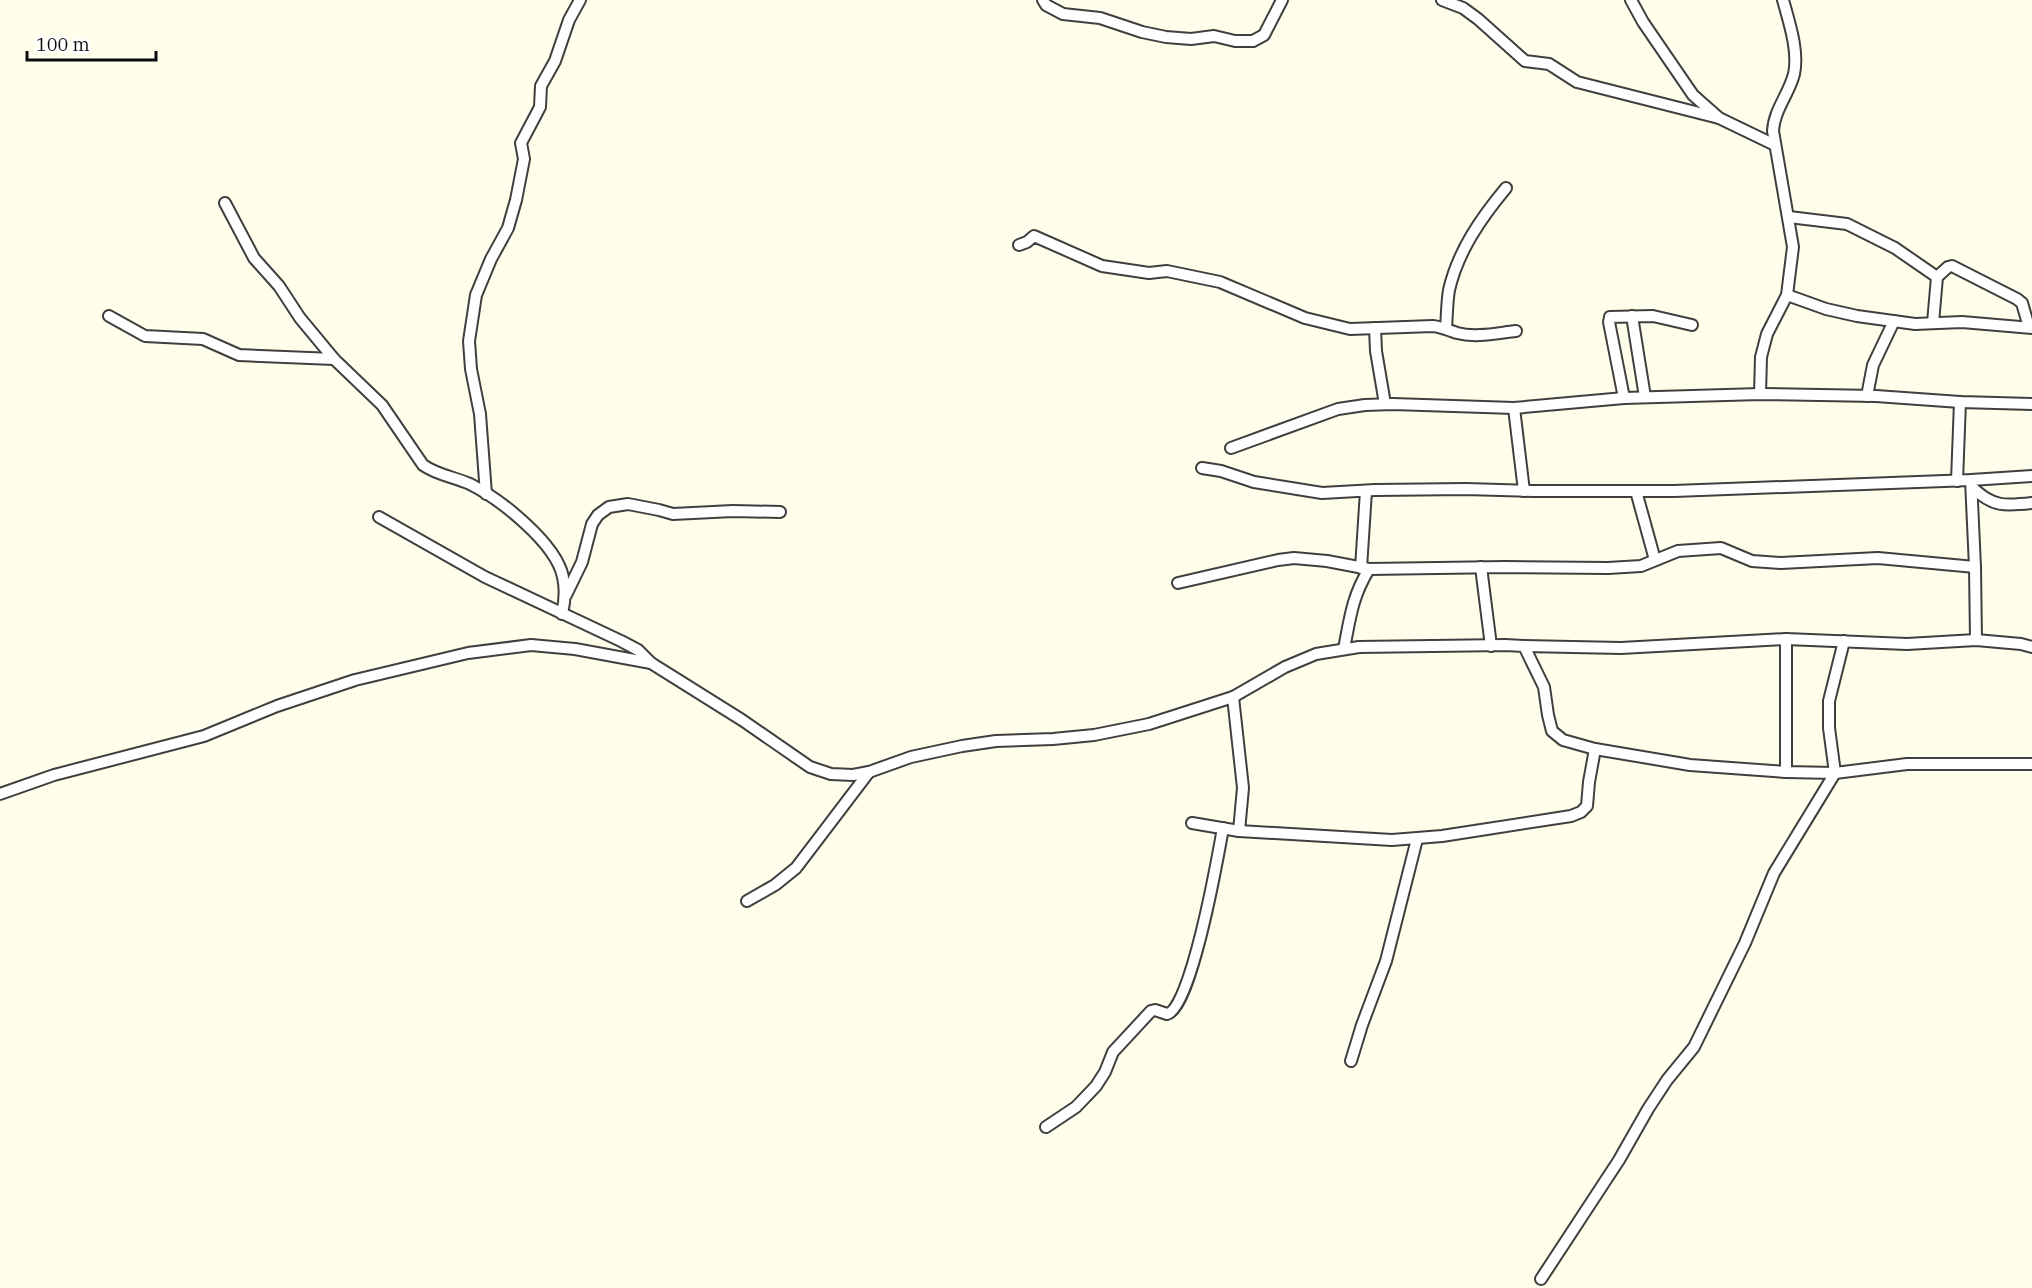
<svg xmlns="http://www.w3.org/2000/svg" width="2032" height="1288" font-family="'IBM Plex Serif',serif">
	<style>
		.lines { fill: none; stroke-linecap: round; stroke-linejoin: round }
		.minor-casing { stroke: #3f3f3f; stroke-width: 14 }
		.minor { stroke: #fff; stroke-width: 10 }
	</style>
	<rect width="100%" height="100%" fill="#fffeeb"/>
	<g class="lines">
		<defs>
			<g id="minor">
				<polyline points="1043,0 1046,5 1063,14 1100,18 1142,32 1166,37 1191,39 1214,36 1235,41 1253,41 1264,35 1282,0"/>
				<polyline points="1442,0 1463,8 1478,19 1525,61 1549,64 1577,82 1719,118"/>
				<polyline points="1631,0 1643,22 1693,95 1719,118 1775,145"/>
				<path d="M 225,203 L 254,258 L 279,286 L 300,318 L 334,359 L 382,405 L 423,465 C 437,475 454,477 470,484 C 500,499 556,543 563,577 C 566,590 565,601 562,614"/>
				<polyline points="1789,217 1847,224 1895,248 1937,277"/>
				<path d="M 1019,245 L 1027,242 L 1034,236 L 1102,266 L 1149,273 L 1167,271 L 1220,282 L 1305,318 L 1350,329 L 1433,326 C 1442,327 1448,330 1457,333 C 1476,338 1497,333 1516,331"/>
				<polyline points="1787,295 1826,309 1857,316 1915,324 1962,322 2032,328"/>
				<polyline points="109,316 145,336 203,339 239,355 334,359"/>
				<polyline points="1632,316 1645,397"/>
				<polyline points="1933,323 1937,277 1948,267 1952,266 2017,299 2022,303 2029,327"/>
				<polyline points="1375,328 1376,351 1385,404"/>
				<path d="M 1446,328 C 1447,315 1447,302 1449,290 C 1458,251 1481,218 1506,188"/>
				<path d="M 1760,394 L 1761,357 L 1767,334 L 1787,295 L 1793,247 L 1773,131 C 1774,110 1789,94 1794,74 C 1799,51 1789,22 1783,0"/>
				<polyline points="1867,396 1873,365 1894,321"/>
				<polyline points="1624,398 1609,322 1610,317 1653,316 1692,325"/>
				<polyline points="1514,408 1524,491"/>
				<polyline points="1231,448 1338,409 1365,405 1393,404 1514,408 1624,398 1760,394 1876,396 1960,402 2032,404"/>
				<polyline points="1202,468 1221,471 1254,482 1322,493 1375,490 1466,489 1533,491 1674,491 1971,480 2032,476"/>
				<polyline points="1971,480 1975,567 1976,640"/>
				<polyline points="1957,481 1960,402"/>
				<path d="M 1973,488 C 1993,507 2005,506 2032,503"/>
				<polyline points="1636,491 1655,560"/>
				<polyline points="486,494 480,414 471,369 469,341 476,295 491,259 508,228 516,200 524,159 521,143 540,107 541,86 555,61 569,20 580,0"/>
				<polyline points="379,517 485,577 621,641 638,650 651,663"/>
				<polyline points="1481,567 1491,646"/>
				<polyline points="1361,568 1366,491"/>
				<polyline points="1178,583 1278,560 1294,558 1327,561 1369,569 1505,567 1608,568 1641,566 1678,551 1721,548 1752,561 1781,563 1878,558 1975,567"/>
				<polyline points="566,595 582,562 592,524 598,515 609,507 628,504 659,510 673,514 733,511 780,512"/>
				<polyline points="1786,639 1786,772"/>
				<polyline points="1524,646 1621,648 1786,639 1907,644 1976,640 2021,644 2032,647"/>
				<path d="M 1344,649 C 1350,618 1352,597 1369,569"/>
				<polyline points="1233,697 1243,788 1239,831"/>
				<polyline points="0,794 54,775 204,736 277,706 355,680 468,653 531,645 575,649 651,663 742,720 810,767 831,774 853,775 869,772 911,757 962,746 996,741 1053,739 1094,735 1149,724 1233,697 1285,667 1316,654 1359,647 1505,645 1524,646 1544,687 1548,715 1552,731 1563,740 1595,749 1690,765 1786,772 1835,773 1907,764 2032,764"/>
				<polyline points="1192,823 1239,831 1392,840 1442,836 1571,816 1581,812 1587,806 1589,782 1595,749"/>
				<polyline points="747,901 775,885 796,868 869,772"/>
				<polyline points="1351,1061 1362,1025 1386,961 1417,839"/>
				<path d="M 1046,1127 L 1076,1107 L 1096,1086 L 1105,1072 L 1113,1052 L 1151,1011 L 1155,1010 L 1167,1014 C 1191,1010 1218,856 1223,828"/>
				<polyline points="1541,1279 1619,1160 1648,1109 1667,1080 1694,1047 1745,943 1774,873 1835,773 1829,728 1829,701 1844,641"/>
			</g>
		</defs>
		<use href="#minor" class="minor-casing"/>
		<use href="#minor" class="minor"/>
	</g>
	<path d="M27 51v9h129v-9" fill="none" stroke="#0c0c0c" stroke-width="3"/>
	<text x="36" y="51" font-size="18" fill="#0c0c0c" stroke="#ffffff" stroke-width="4.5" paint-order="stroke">100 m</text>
</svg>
